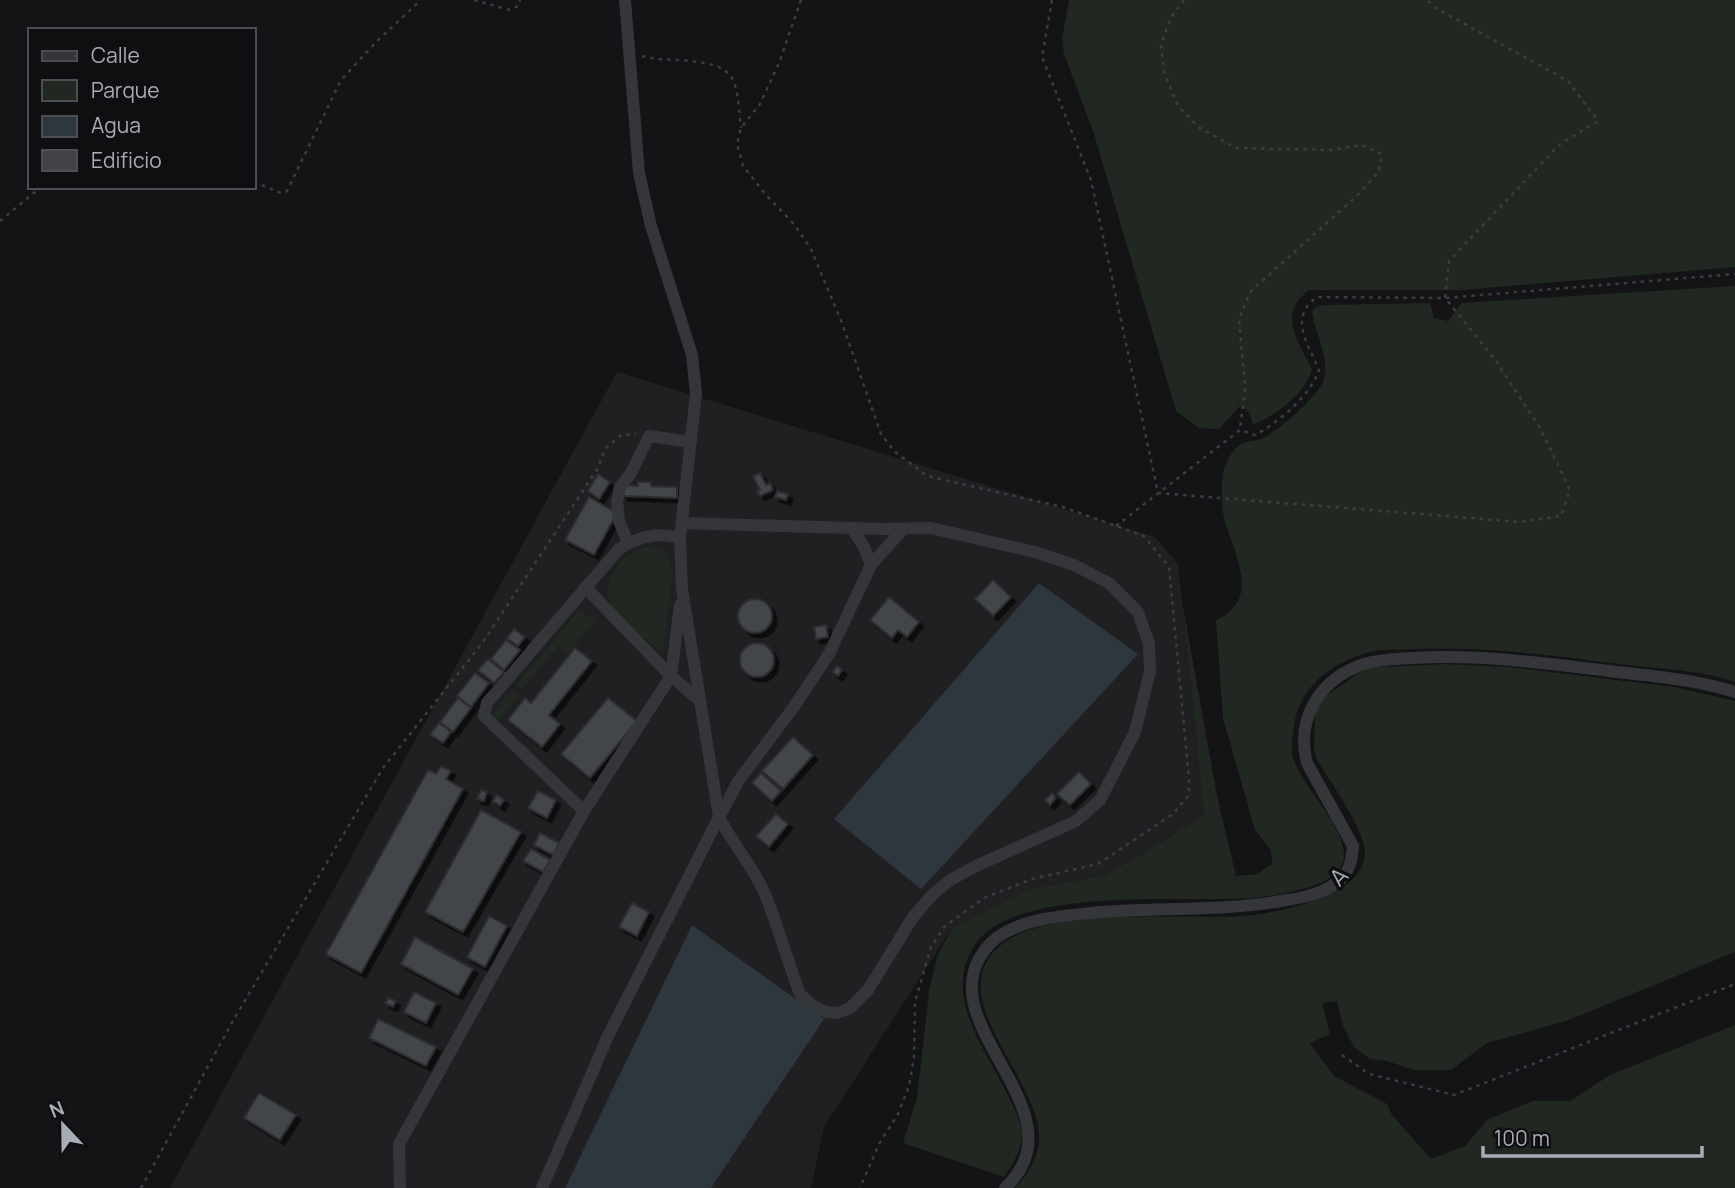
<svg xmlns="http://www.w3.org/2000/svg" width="1735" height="1188" font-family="Manrope,sans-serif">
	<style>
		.built { fill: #202022 }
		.green { fill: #212821 }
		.water { fill: #2e373d }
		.building { fill: #434449; stroke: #2e2e31; stroke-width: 2; filter: url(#shadow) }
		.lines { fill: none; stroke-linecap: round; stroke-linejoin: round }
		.path { stroke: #3b3d41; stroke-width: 2.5; stroke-dasharray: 3.5 5; stroke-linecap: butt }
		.minor { stroke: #35363a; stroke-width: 12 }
		.labels { text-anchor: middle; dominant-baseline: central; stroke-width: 7; stroke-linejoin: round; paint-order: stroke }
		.street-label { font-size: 23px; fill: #a7acb5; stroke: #0f0f11 }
	</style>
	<defs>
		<filter id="shadow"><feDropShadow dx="4.5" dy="4.5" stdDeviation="0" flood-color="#0009"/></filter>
	</defs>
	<rect width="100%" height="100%" fill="#141416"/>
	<polygon class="built" points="617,372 1155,537 1178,564 1204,816 1106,875 1030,889 952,928 824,1127 811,1188 170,1188"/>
	<g class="green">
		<path d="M 1069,0 L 1735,0 L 1735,267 L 1461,290 L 1309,290 C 1276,314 1299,342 1312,370 C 1306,392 1274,418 1253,424 L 1249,412 L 1240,406 L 1219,429 L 1199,428 L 1176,411 L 1094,134 L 1064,54 L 1062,39 Z"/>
		<path d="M 1735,286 L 1735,682 C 1701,670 1663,669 1628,665 C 1557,656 1488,646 1417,649 C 1398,650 1378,648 1360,655 C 1327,666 1299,690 1294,726 C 1293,736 1290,747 1293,757 C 1304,798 1389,862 1312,886 C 1293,892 1270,897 1250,898 C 1183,903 1012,885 974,946 C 941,999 989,1053 1010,1100 C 1015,1111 1022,1124 1022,1136 C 1021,1151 1012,1166 1004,1177 L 903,1143 L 917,1098 L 929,992 L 937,957 L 952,928 L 1030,889 L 1106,875 L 1204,816 L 1182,601 L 1217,796 L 1236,876 L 1257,874 L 1272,864 L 1271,850 L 1255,830 L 1223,718 L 1216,620 C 1263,599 1233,553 1224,517 C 1221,505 1221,481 1224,469 C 1228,458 1235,444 1247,442 C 1254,440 1260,441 1267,436 C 1283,426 1323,393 1325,375 C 1328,354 1315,333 1312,312 L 1316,307 L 1324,305 L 1430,303 L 1434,318 L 1448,321 L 1461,303 Z"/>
		<path d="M 652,546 L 665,551 L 673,571 L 663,652 C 649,641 632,631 620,618 C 592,590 619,551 652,546 Z"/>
		<polygon points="579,610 596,620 569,653 559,645 521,691 516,685"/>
		<path d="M 1444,664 L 1510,667 L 1674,687 L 1735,701 L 1735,952 L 1566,1021 L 1487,1043 L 1451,1070 L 1414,1070 L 1387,1061 L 1370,1059 L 1354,1047 L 1343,1026 L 1337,1001 L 1322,1003 L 1330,1034 L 1310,1043 L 1334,1076 L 1387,1104 L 1392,1115 L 1431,1159 L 1465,1146 L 1487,1120 L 1532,1101 L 1570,1101 L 1610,1075 L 1735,1025 L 1735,1188 L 1015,1188 C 1027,1175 1037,1160 1039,1142 C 1044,1080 936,996 1002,944 C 1051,906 1179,920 1241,916 C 1274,914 1365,897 1365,853 C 1365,830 1330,781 1317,760 L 1314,749 L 1315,714 L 1321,701 L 1329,694 L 1366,668 Z"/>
		<polygon points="512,690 519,695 499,721 492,716"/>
	</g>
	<g class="water">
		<polygon points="1039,583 1138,654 921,889 834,819"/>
		<polygon points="692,925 824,1019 711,1188 565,1188"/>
	</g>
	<g class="building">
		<polygon points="760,473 766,485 770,483 773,490 760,496 757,491 760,490 753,476"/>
		<polygon points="598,474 610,482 599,499 588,491"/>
		<polygon points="638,482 651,482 651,486 677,487 677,498 623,496 624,485 638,486"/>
		<polygon points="777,491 788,494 786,500 775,497"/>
		<polygon points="589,497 617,513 594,555 565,540"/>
		<polygon points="993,580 1011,597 993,616 975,599"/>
		<polygon points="889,597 919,622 907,637 898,630 892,638 870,620"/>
		<circle cx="755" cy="616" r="17"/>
		<polygon points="826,625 828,637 816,639 814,627"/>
		<polygon points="514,629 525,637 518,646 507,638"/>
		<polygon points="506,640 520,650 504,670 491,659"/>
		<circle cx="757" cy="660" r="17"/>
		<polygon points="575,648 592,661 549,715 560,724 542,747 508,720 525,698 531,703"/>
		<polygon points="488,659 504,672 494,683 478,670"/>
		<polygon points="837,666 842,670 838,676 832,672"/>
		<polygon points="475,673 489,683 471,707 457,696"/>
		<polygon points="458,698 471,708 453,732 440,722"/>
		<polygon points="608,698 637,721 590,778 561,754"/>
		<polygon points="439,723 451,732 443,743 430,734"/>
		<polygon points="793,737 813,755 783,789 762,771"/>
		<polygon points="441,766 451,771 446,779 463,789 361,973 326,954 428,770 436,774"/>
		<polygon points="1079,772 1091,784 1070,805 1057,794"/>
		<polygon points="761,773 781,791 772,801 752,783"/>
		<polygon points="481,790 487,792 484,801 477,799"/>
		<polygon points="538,791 556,800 547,818 528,808"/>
		<polygon points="1052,793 1056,798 1050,805 1045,800"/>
		<polygon points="497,795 504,800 500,806 493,801"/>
		<polygon points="481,810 521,832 463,932 425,912"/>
		<polygon points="776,814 788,824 769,847 756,836"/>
		<polygon points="540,833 559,843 553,855 534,845"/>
		<polygon points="531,849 550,860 543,872 523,861"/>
		<polygon points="632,903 649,912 637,936 619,927"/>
		<polygon points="489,916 507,926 485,967 467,957"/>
		<polygon points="415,937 473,969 458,995 401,964"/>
		<polygon points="414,992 436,1003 426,1023 404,1012"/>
		<polygon points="388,998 396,1001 393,1007 385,1003"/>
		<polygon points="378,1019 436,1047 426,1066 369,1038"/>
		<polygon points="259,1093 296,1115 280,1140 244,1118"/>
	</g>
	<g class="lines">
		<g class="path">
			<polyline points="474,0 510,10 518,6 520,0"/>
			<polyline points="801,0 779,63 760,104 741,128 737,144 743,166 767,196 794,224 811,249 842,323 881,434 894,451 927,476 1063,507 1144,536 1169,567 1189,779 1189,795 1173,814 1098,864 1032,879 984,898 945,926 931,947 915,1002 914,1057 909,1086 898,1114 879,1144 860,1188"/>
			<polyline points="1052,0 1042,57 1091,180 1158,493 1520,522 1561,516 1570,490 1540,428 1496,361 1445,298 1449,261 1560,144 1598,121 1568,81 1434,7 1427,0"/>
			<polyline points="1184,0 1171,17 1161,45 1164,72 1178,106 1198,127 1236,148 1332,150 1361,145 1382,154 1379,171 1360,193 1250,292 1239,319 1245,387 1240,430"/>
			<path d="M 642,56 C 667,64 720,54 733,80 C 739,93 739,114 741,128"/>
			<polyline points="254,182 281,193 287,191 341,80 377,41 421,0"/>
			<polyline points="0,221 41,187"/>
			<path d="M 1116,526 L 1240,430 L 1255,435 C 1278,423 1311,395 1319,370 C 1308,343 1288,318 1317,297 L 1445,298 L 1735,274"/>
			<polyline points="1342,1055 1369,1074 1454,1095 1735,984"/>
			<polyline points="141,1188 234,1019 383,768 483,642 598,468 605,449 621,435 636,434"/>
		</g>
		<g class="minor">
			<path d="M 682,523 L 884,529 L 931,528 L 1035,552 L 1074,565 L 1109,583 L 1138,612 L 1149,644 L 1150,671 L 1135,732 L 1100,800 L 1076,821 L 976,866 L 950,880 L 931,896 L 913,917 L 868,990 L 850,1008 L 837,1013 L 826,1012 L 812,1005 L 800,994 C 787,960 778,925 764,892 C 752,865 732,843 719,817 L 739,780 L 793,708 L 829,654 L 871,565 L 864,547 L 852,528"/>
			<polyline points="628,543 619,521 617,501 620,487 631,473 649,436 691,442"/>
			<polyline points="871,565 903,529"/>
			<polyline points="585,587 671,676 700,701"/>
			<path d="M 584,811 L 484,716 L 487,703 L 619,549 C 639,536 657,532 680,538"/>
			<polyline points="400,1188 399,1144 584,811 671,676 680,605"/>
			<polyline points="542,1188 608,1036 719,817 682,589 680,538 696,393 692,355 651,226 639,173 625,0"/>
			<path d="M 1005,1188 C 1083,1115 939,1032 979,959 C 985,948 993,939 1004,933 C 1031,918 1061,916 1091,913 C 1154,907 1219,912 1281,901 C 1301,898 1325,894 1340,880 C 1350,871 1352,859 1353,846 L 1307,763 C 1295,718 1321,678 1364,664 C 1380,659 1396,659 1412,658 C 1478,654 1543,663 1609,671 C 1650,676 1695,679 1735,692"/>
		</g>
	</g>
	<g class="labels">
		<g class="street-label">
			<text transform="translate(1338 876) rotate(-46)">A</text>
		</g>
	</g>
	<rect x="28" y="28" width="228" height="161" fill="#0f0f11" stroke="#4c4e53" stroke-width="2"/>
	<rect x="42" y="51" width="35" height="10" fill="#35363a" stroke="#4c4e53" stroke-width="2"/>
	<text x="91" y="63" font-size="21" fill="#a7acb5">Calle</text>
	<rect x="42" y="80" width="35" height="21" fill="#212821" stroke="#4c4e53" stroke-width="2"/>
	<text x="91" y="98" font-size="21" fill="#a7acb5">Parque</text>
	<rect x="42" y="116" width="35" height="21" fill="#2e373d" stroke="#4c4e53" stroke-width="2"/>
	<text x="91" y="133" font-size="21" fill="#a7acb5">Agua</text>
	<rect x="42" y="150" width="35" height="21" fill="#434449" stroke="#4c4e53" stroke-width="2"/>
	<text x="91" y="168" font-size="21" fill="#a7acb5">Edificio</text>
	<g transform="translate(63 1125) rotate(338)" stroke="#0f0f11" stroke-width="5" paint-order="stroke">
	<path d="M0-5L12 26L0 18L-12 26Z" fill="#a7acb5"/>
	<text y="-10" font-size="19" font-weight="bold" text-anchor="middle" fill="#a7acb5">N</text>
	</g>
	<path d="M1483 1146v10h219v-10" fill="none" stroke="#a7acb5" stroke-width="3.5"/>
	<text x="1494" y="1146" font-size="21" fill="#a7acb5" stroke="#0f0f11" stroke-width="5" paint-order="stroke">100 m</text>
</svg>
